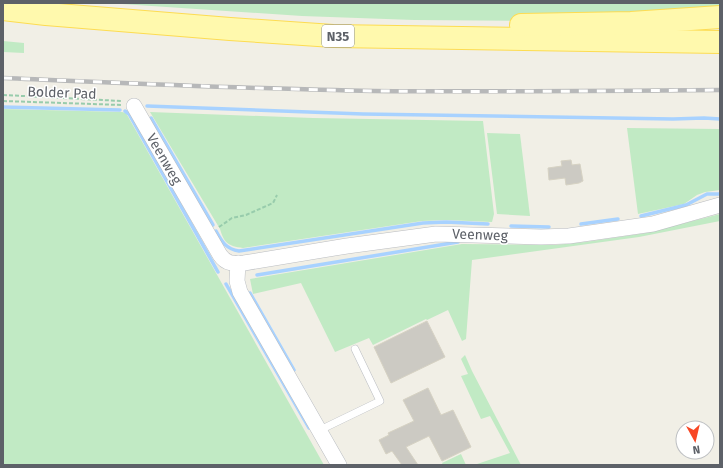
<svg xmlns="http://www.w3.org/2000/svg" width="723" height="468" font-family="'Fira Sans',sans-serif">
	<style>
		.green { fill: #c1eac4 }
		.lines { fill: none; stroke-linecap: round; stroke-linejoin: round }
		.stream { stroke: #a8d2ff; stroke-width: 3.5 }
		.building { fill: #cccac3; stroke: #d6d2c3 }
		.lane-casing { stroke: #babdc2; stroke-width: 8 }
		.street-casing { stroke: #babdc2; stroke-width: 16 }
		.primary-casing { stroke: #fddc52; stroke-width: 24 }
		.path { stroke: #98ccac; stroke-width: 2; stroke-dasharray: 4 2; stroke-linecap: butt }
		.lane { stroke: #fff; stroke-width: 7 }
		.street { stroke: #fff; stroke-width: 15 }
		.primary { stroke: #fff9ad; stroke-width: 22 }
		.rail-casing { stroke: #b7b8b9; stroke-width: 4.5 }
		.rail { stroke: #fff; stroke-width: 3; stroke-dasharray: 9; stroke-linecap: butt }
		.labels { text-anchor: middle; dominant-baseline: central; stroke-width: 3; stroke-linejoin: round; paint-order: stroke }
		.shield { fill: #fff; stroke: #8e9095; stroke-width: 1 }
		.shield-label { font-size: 13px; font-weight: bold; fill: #5d6168 }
		.street-label { font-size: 14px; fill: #5d6168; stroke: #fff }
	</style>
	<rect width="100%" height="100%" fill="#f1efe6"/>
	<g class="green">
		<polygon points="107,3 720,3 720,12 562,21 414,20 302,16"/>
		<polygon points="3,41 24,43 24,53 3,52"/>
		<polygon points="3,109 122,112 126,113 324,465 3,465"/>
		<path d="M 150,112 L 313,118 L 483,121 L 494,214 L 492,222 L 446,220 L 422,221 L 243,248 C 228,246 224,243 220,229 Z"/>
		<polygon points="627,128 720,129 720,190 705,192 697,195 684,204 638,214"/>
		<polygon points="487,133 520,134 530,216 497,214"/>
		<polygon points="720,214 720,221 639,237 472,260 466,339 462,341 448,310 427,320 426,319 373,345 369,338 335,352 301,283 253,294 250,279 462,244 555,245 585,242 646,233"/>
		<polygon points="465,355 472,371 521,465 477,465 477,464 510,453 490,416 481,419 461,376 468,374 461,359"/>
		<polygon points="461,454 466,465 443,465 442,463"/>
	</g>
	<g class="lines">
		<g class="stream">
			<polyline points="147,106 363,114 673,119 704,118 720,119"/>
			<polyline points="3,107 120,110"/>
			<polyline points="125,111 129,114 218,272"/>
			<polyline points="151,118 213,225"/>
			<polyline points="641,216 686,205 707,194 720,194"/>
			<polyline points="581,224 618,219"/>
			<polyline points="511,226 549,227"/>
			<path d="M 216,231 C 222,242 226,249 239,251 L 423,223 L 446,222 L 488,224"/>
			<polyline points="257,275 458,242"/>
			<polyline points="226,284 309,428"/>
			<polyline points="250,293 294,370"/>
		</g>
	</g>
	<g class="building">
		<polygon points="571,160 572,165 580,164 583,181 579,183 566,185 565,178 549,180 548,168 562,166 561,161"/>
		<polygon points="427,321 445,357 391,383 374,347"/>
		<polygon points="428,388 441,415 453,410 471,447 442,461 429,436 406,447 418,465 402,465 392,451 386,454 379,440 389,435 388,433 414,421 403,400"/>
	</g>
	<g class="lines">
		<defs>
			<polyline id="lane" points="320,430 380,401 355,349"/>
			<g id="street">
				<path d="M 134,106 L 220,255 C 226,264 234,264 244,263 L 347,246 L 436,234 L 541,237 L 569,236 L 653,224 L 720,205"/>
				<polyline points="238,263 237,281 240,292 339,465"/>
			</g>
			<g id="primary">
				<polyline points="3,9 46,14 230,29 333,36 720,42"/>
				<polyline points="521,25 631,23 720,17"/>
			</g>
		</defs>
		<use href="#lane" class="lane-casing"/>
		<use href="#street" class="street-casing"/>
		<use href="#primary" class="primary-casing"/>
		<g class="path">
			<polyline points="3,95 122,101"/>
			<polyline points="3,101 122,105"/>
			<polyline points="219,227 232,218 246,215 273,203 277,195"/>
		</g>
		<use href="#lane" class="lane"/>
		<use href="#street" class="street"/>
		<use href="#primary" class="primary"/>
		<defs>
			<path id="rail" d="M 3,78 C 127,83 250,89 374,91 C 489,92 605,91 720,90"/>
		</defs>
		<use href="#rail" class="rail-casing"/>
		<use href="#rail" class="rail"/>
	</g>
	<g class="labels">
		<rect class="shield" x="322" y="25" width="32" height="22" rx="3"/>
		<g class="shield-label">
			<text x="338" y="36">N35</text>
		</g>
		<g class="street-label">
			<text transform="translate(62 93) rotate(2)">Bolder Pad</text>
			<text transform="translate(164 159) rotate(60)">Veenweg</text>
			<text transform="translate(480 235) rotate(2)">Veenweg</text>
		</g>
	</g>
	<rect width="723" height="468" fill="none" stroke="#5d6168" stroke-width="8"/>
	<g transform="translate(695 440) rotate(172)"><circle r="19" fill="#ffffff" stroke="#bec0c3"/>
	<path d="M0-3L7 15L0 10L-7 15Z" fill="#f84725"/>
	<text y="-6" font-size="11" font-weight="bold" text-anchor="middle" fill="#5d6168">N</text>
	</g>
</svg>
